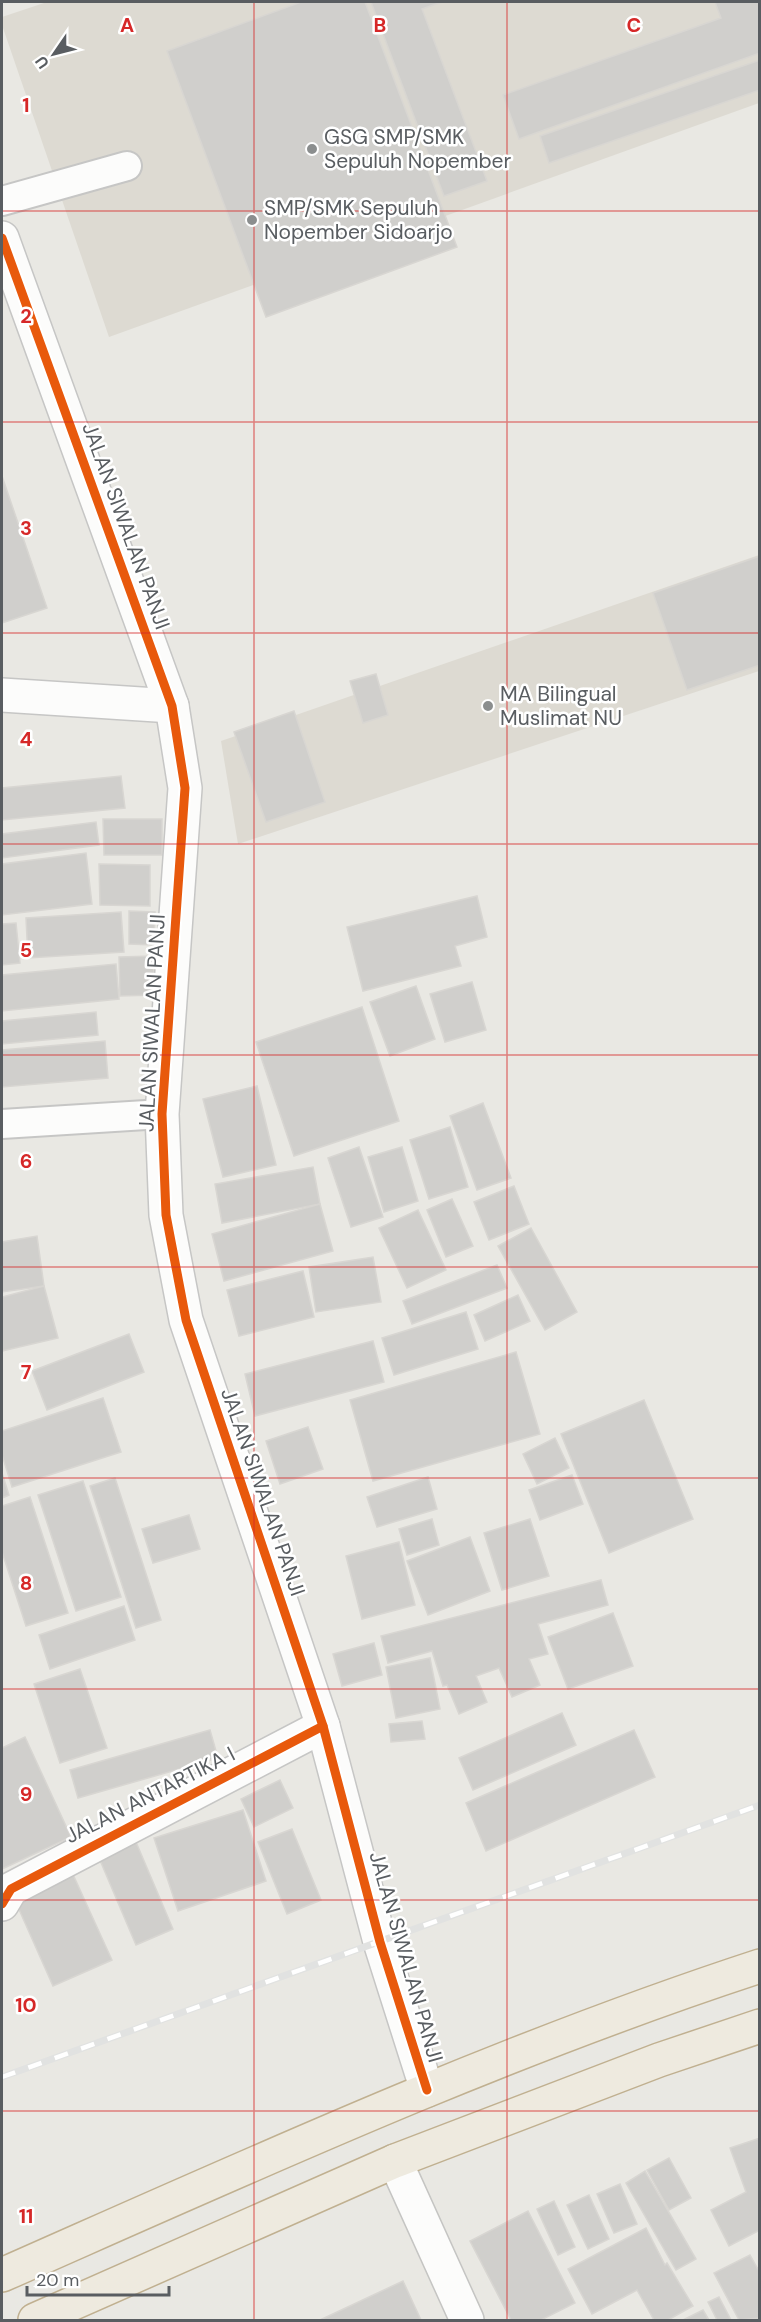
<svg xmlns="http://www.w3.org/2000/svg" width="761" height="2322" font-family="'DM Sans',sans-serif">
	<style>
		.education { fill: #dddad2 }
		.building { fill: #d0cfcc; stroke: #d8d6d2; stroke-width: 1.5 }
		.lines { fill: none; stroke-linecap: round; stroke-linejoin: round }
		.lane-casing { stroke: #c6c6c5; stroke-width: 32 }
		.street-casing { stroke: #c6c6c5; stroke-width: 36 }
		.secondary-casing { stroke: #c5c5c3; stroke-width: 36 }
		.highway-casing { stroke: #c0b090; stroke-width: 36 }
		.lane { stroke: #fcfcfb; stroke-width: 28 }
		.street { stroke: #fcfcfb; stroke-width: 33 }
		.secondary { stroke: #fcfcfb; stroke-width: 33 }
		.highway { stroke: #eeeadf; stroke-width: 33 }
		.rail-casing { stroke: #e1e2e1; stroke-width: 7 }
		.rail { stroke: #fff; stroke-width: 4.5; stroke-dasharray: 14; stroke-linecap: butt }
		.cycleway-casing { stroke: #fff; stroke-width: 13 }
		.cycleway { stroke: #e8590c; stroke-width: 9 }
		.grid { fill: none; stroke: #d62828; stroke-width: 1.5; stroke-opacity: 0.55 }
		.poi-dot { fill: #8b8e8e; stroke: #fff; stroke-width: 2 }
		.labels { text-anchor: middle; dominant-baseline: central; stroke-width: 5; stroke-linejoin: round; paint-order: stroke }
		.poi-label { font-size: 21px; fill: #595d61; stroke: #fff; text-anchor: start }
		.street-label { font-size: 21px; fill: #595d61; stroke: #fff }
		.grid-label { font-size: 20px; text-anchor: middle; font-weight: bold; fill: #d62828; stroke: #fff; stroke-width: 5; stroke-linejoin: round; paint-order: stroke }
	</style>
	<rect width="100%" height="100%" fill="#e9e8e3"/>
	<g class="education">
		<polygon points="47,2 759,2 759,103 109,337 2,25 2,17"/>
		<polygon points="759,555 759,671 238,844 221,741"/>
	</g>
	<g class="building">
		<polygon points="301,2 365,2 457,247 266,317 167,51"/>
		<polygon points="371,2 442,2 422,9 487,181 444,196"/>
		<polygon points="715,2 760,2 760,53 519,139 503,95 721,18"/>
		<polygon points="760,60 760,90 549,163 540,136"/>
		<polygon points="2,476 47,608 2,623"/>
		<polygon points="760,556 760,665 687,690 653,593"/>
		<polygon points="376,674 388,715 363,723 350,681"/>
		<polygon points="294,711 325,802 266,822 234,732"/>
		<polygon points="121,776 125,808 2,820 2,788"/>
		<polygon points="103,819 162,819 162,855 104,855"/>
		<polygon points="96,822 99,845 2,858 2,834"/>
		<polygon points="86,853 92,904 2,915 2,864"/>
		<polygon points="99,864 150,865 150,906 100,905"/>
		<polygon points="477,896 487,937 455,946 461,966 363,991 347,927"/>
		<polygon points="129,911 155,912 154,945 129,944"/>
		<polygon points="121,912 124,952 28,958 26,918"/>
		<polygon points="16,923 20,963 2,965 2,924"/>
		<polygon points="153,956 155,995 120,996 119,957"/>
		<polygon points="116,964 119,999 2,1011 2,975"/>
		<polygon points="472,982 486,1030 445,1042 430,994"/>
		<polygon points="416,986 435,1039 390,1056 370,1002"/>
		<polygon points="362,1007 399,1121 294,1156 256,1042"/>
		<polygon points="96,1012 98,1035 2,1044 2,1021"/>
		<polygon points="105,1041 108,1078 2,1087 2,1050"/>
		<polygon points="257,1086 276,1165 223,1177 203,1099"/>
		<polygon points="483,1103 511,1178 477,1190 450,1116"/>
		<polygon points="450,1127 468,1187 429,1199 410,1140"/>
		<polygon points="359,1147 383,1217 351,1227 328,1158"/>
		<polygon points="402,1147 418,1201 384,1212 368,1157"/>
		<polygon points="313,1167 320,1204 222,1223 215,1184"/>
		<polygon points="514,1186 529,1224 489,1240 474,1202"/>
		<polygon points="452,1199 473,1246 446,1257 427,1210"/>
		<polygon points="320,1204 333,1251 224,1281 212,1234"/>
		<polygon points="418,1210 446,1270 407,1288 379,1228"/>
		<polygon points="531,1228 577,1312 545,1330 498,1246"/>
		<polygon points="37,1236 44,1286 2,1292 2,1242"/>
		<polygon points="373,1257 381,1302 316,1312 309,1267"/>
		<polygon points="497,1265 507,1288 412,1324 403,1301"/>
		<polygon points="303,1271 314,1317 239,1336 227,1290"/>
		<polygon points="44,1286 58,1338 2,1351 2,1297"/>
		<polygon points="518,1295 530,1321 485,1341 474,1315"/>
		<polygon points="466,1312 478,1349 394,1375 382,1338"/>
		<polygon points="129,1334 144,1372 47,1410 32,1371"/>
		<polygon points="373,1341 384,1382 255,1416 245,1374"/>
		<polygon points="516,1352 540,1434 373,1481 350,1400"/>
		<polygon points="103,1398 121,1452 12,1487 2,1455 2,1431"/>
		<polygon points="644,1400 693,1519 609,1553 561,1434"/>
		<polygon points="308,1427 323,1469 280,1484 266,1441"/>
		<polygon points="555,1438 569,1468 537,1484 523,1454"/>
		<polygon points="2,1473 9,1495 2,1498"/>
		<polygon points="572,1475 583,1504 540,1520 529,1490"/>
		<polygon points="428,1477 437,1509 377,1527 367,1497"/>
		<polygon points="115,1478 161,1620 136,1628 90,1486"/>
		<polygon points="83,1481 121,1597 76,1611 38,1495"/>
		<polygon points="30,1497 68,1613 26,1626 2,1552 2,1506"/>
		<polygon points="189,1515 200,1549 153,1563 142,1529"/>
		<polygon points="432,1519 439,1545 407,1555 399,1529"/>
		<polygon points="530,1519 549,1576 502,1590 484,1533"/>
		<polygon points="470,1537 490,1591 428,1615 407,1561"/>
		<polygon points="399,1542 415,1605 362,1619 346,1556"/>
		<polygon points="601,1580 608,1605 538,1624 548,1654 529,1659 540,1685 512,1697 499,1668 476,1676 487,1702 459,1714 447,1685 443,1686 432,1651 388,1663 381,1636"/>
		<polygon points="124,1606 135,1640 50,1669 39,1635"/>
		<polygon points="613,1613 633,1666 568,1689 548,1637"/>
		<polygon points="374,1643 382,1675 342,1686 333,1654"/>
		<polygon points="430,1658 440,1709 396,1718 386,1667"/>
		<polygon points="80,1669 107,1748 60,1763 34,1684"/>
		<polygon points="562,1713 576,1745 473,1790 459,1758"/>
		<polygon points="422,1721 425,1739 391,1742 389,1724"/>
		<polygon points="210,1730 218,1758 78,1798 70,1770"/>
		<polygon points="634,1730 655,1777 486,1851 466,1803"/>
		<polygon points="25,1737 71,1837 2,1869 2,1748"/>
		<polygon points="280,1780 293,1808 254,1827 241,1799"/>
		<polygon points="243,1810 266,1881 178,1911 154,1838"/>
		<polygon points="292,1829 321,1900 287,1914 258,1842"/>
		<polygon points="136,1842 173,1929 136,1945 99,1858"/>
		<polygon points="71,1870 112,1960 53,1986 13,1896"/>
		<polygon points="760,2138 760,2230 729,2246 711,2210 746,2192 730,2148"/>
		<polygon points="669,2158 691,2198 669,2210 647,2170"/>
		<polygon points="645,2171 696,2259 676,2270 626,2183"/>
		<polygon points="620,2184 637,2224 614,2233 597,2194"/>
		<polygon points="589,2195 609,2239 588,2249 567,2205"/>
		<polygon points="554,2201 575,2247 558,2255 537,2209"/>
		<polygon points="528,2211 575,2303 541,2320 511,2320 470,2241"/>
		<polygon points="646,2228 665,2265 667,2263 693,2306 668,2320 654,2320 637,2290 592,2314 568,2269"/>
		<polygon points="750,2255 760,2273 760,2318 739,2320 714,2273"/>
		<polygon points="403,2281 421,2320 320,2320"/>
		<polygon points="719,2297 731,2320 717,2320 708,2302"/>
		<polygon points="703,2310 709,2320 683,2320"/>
	</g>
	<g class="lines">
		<defs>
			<g id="lane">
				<polyline points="2,201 127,166"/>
				<polyline points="2,1124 162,1114"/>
			</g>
			<g id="street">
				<polyline points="2,238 172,706 185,788 162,1114 166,1215 186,1320 323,1726 380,1942 427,2090"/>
				<polyline points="2,695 172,706"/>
				<polyline points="2,1904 11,1889 323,1726"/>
			</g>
			<polyline id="secondary" points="395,2161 467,2320"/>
			<g id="highway">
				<path d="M 2,2275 C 251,2165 500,2051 760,1966"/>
				<polyline points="35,2320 395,2161 659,2060 760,2026"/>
			</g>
		</defs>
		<use href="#lane" class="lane-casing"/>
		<use href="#street" class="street-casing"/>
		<use href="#secondary" class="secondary-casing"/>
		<use href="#highway" class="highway-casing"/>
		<use href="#lane" class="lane"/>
		<use href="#street" class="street"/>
		<use href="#secondary" class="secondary"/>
		<use href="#highway" class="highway"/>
		<defs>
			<polyline id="rail" points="2,2077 760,1805"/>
		</defs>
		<use href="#rail" class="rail-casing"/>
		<use href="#rail" class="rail"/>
		<defs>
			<g id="cycleway">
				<polyline points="2,238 172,706 185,788 162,1114 166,1215 186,1320 323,1726 380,1942 427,2090"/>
				<polyline points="2,1904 11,1889 323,1726"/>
			</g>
		</defs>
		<use href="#cycleway" class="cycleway-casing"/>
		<use href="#cycleway" class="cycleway"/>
	</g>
	<path class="grid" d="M 254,2 L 254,2320M 507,2 L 507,2320M 2,211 L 760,211M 2,422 L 760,422M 2,633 L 760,633M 2,844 L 760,844M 2,1055 L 760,1055M 2,1267 L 760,1267M 2,1478 L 760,1478M 2,1689 L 760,1689M 2,1900 L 760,1900M 2,2111 L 760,2111"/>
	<g class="poi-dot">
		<circle cx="312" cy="149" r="6"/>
		<circle cx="252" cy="220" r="6"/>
		<circle cx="488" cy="706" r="6"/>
	</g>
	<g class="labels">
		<g class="poi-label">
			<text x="324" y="137">GSG SMP/SMK<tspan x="324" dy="24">Sepuluh Nopember</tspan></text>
			<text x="264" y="208">SMP/SMK Sepuluh<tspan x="264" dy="24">Nopember Sidoarjo</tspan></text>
			<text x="500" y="694">MA Bilingual<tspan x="500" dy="24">Muslimat NU</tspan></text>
		</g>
		<g class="street-label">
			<text transform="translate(126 526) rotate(70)">JALAN SIWALAN PANJI</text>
			<text transform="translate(152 1023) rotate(-87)">JALAN SIWALAN PANJI</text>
			<text transform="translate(263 1492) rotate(71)">JALAN SIWALAN PANJI</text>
			<text transform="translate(150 1795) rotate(-27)">JALAN ANTARTIKA I</text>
			<text transform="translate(406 1957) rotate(74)">JALAN SIWALAN PANJI</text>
		</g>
	</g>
	<g class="grid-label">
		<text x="127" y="32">A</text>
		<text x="380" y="32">B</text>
		<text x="634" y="32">C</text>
		<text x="26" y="112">1</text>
		<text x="26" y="323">2</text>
		<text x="26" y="535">3</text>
		<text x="26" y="746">4</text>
		<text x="26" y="957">5</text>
		<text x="26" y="1168">6</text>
		<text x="26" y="1379">7</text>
		<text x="26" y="1590">8</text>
		<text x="26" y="1801">9</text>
		<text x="26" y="2012">10</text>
		<text x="26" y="2223">11</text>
	</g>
	<rect width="761" height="2322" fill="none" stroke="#595d61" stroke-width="6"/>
	<g transform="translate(54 54) rotate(235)" stroke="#ffffff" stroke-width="4.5" paint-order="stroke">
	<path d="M0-4.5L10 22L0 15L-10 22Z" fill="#595d61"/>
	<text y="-9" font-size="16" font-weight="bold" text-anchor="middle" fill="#595d61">U</text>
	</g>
	<path d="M27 2286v9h142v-9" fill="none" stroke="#595d61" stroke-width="3"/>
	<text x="36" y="2286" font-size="18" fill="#595d61" stroke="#ffffff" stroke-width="4.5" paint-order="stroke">20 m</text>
</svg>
